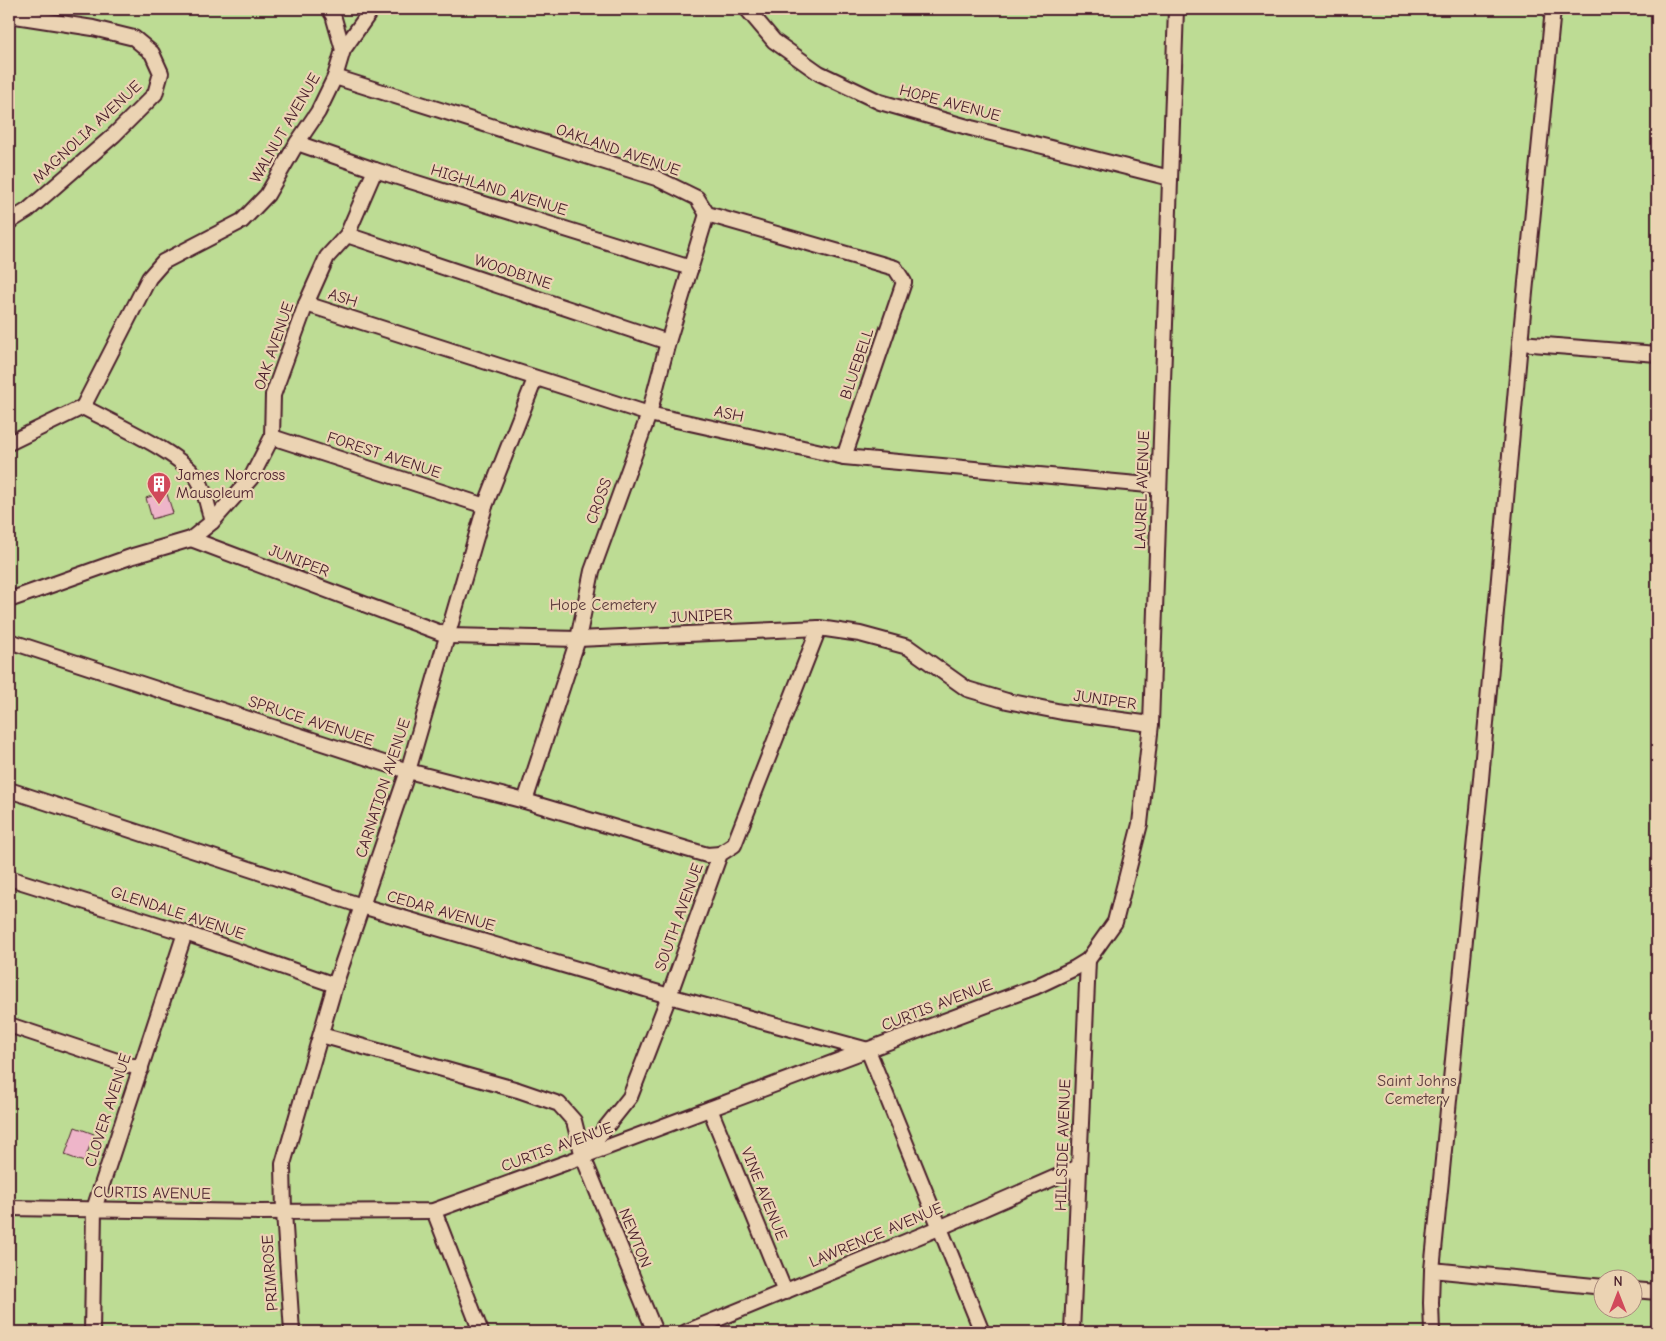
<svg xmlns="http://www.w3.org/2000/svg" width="1666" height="1341" font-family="'Comic Neue',sans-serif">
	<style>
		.green { fill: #bddc94; stroke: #847e60; fill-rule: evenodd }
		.building { fill: #eeb5c9; stroke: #4a1f2b }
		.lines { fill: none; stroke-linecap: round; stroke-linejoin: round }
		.lane-casing { stroke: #4a1f2b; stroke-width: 18 }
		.lane { stroke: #ebd3b3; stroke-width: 14 }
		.labels { text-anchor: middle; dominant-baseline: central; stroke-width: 4.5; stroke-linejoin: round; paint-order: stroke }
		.street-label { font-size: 16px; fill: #4a1f2b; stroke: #ebd3b3 }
		.poi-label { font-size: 16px; fill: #4a1f2b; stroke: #ebd3b3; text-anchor: start }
		.park-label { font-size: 16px; fill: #5b3b3b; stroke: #ebd3b3 }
	</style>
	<rect width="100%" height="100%" fill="#eccaba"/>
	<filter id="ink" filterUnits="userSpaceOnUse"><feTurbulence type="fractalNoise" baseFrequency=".02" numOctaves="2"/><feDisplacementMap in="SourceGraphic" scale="10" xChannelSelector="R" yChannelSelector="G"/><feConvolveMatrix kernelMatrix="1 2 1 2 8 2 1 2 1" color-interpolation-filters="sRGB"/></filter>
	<g filter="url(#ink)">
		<path class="green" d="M 9,9 L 1657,9 L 1657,1332 L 9,1332 ZM 1604,1278 L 1634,1278 L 1634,1308 L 1604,1308 Z"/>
		<g class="building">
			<polygon points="166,491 173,513 152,519 146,498"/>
			<polygon points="75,1127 94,1134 84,1162 65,1155"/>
		</g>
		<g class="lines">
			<defs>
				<g id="lane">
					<polyline points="329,9 333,15 343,50"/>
					<polyline points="747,9 774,41 819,73 880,102 971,128 1170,178"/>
					<polyline points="9,15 93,28 134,38 152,53 161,73 155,94 114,135 28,210 9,222"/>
					<polyline points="335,77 656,178 697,198 707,214 895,268 904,282 844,457"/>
					<polyline points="297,143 375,170 691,268"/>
					<polyline points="347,235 668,342"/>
					<polyline points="306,304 649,414 844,457 1159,486"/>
					<polyline points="1520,343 1657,354"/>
					<polyline points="83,407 149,278 163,262 242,221 267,195 297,143 318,112 335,77 343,50 372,9"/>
					<path d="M 83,407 C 112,423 184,454 199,481 C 206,493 208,509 212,522"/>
					<polyline points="272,437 485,506"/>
					<polyline points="9,443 83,407"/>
					<polyline points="191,539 449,636 578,639 819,628 860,634 908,647 967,689 1007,701 1062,712 1151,724"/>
					<polyline points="9,600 133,556 191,539 212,522 251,478 272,437 273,395 306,304 327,257 347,235 375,170"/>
					<polyline points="9,641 408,771 525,801 707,855 720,854"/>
					<polyline points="9,790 362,906 669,996 868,1050 982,1332"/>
					<polyline points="525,801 578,639 592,571 649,414 668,342 707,214"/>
					<polyline points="9,878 185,933 335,985"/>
					<polyline points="9,1025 141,1069"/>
					<polyline points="321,1035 518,1090 559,1104 574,1121 583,1157 655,1332"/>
					<polyline points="710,1109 785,1292"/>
					<polyline points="583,1156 630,1097 669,996 720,854 734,845 819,628"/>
					<polyline points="9,1208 259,1212 433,1211 565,1163 1035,987 1075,968 1088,960 1115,922 1140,824 1151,724 1176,9"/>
					<polyline points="434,1211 481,1332"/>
					<polyline points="1432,1270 1604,1287"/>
					<polyline points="1634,1290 1657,1292"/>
					<polyline points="92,1332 94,1209 185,933"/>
					<polyline points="292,1332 284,1212 283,1164 335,985 408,771 485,506 535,379"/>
					<polyline points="686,1332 939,1228 1079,1167"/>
					<polyline points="1072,1332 1088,960"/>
					<polyline points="1432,1332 1431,1303 1432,1270 1481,779 1520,343 1553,9"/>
				</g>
			</defs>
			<use href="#lane" class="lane-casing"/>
			<use href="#lane" class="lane"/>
		</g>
	</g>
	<defs>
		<symbol id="building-pin" viewBox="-11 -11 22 30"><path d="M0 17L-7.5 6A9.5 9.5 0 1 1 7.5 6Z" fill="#d1495b" stroke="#ebd3b3"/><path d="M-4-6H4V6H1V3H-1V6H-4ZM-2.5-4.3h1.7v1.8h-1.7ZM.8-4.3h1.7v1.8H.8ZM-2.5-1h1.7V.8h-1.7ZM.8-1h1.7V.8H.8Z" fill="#fff"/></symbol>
	</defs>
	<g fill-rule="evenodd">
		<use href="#building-pin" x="145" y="470" width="28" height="38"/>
	</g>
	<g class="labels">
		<g class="street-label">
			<text transform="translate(950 103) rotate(15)">HOPE AVENUE</text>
			<text transform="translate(285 128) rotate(-60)">WALNUT AVENUE</text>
			<text transform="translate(87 132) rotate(-43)">MAGNOLIA AVENUE</text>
			<text transform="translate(618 150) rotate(19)">OAKLAND AVENUE</text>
			<text transform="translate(499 190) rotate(17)">HIGHLAND AVENUE</text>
			<text transform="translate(513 272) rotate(18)">WOODBINE</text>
			<text transform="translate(343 298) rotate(18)">ASH</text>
			<text transform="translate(274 346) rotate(-71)">OAK AVENUE</text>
			<text transform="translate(857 364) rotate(-71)">BLUEBELL</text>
			<text transform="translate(729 414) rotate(12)">ASH</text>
			<text transform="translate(384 455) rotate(18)">FOREST AVENUE</text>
			<text transform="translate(1142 490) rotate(-88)">LAUREL AVENUE</text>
			<text transform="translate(599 501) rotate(-70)">CROSS</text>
			<text transform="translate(299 561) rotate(21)">JUNIPER</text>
			<text transform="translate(701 616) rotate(-3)">JUNIPER</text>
			<text transform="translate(1105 700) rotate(8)">JUNIPER</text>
			<text transform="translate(311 721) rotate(18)">SPRUCE AVENUEE</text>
			<text transform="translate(383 788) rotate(-72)">CARNATION AVENUE</text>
			<text transform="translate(441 911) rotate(16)">CEDAR AVENUE</text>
			<text transform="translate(178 913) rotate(18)">GLENDALE AVENUE</text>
			<text transform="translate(679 917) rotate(-70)">SOUTH AVENUE</text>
			<text transform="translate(937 1005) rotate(-21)">CURTIS AVENUE</text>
			<text transform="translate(108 1110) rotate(-72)">CLOVER AVENUE</text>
			<text transform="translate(1063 1145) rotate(-88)">HILLSIDE AVENUE</text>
			<text transform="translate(557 1147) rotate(-20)">CURTIS AVENUE</text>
			<text transform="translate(152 1193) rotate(1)">CURTIS AVENUE</text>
			<text transform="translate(764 1194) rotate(68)">VINE AVENUE</text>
			<text transform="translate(876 1235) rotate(-23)">LAWRENCE AVENUE</text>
			<text transform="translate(635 1238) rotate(68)">NEWTON</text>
			<text transform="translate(270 1273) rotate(-94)">PRIMROSE</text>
		</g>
		<g class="poi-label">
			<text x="176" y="475">James Norcross<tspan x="176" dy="18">Mausoleum</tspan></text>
		</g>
		<g class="park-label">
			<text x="603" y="605">Hope Cemetery</text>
			<text x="1417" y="1081">Saint Johns<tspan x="1417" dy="18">Cemetery</tspan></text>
		</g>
	</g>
	<rect width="1666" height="1341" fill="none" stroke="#ebd3b3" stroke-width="30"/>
	<rect x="15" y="15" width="1636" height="1311" fill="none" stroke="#4a1f2b" stroke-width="2" filter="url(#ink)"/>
	<g transform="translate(1618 1294)"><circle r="24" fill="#ebd3b3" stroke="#ab8b7d"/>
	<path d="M0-4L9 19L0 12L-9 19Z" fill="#d1495b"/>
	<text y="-8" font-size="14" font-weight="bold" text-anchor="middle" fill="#4a1f2b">N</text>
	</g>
</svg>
